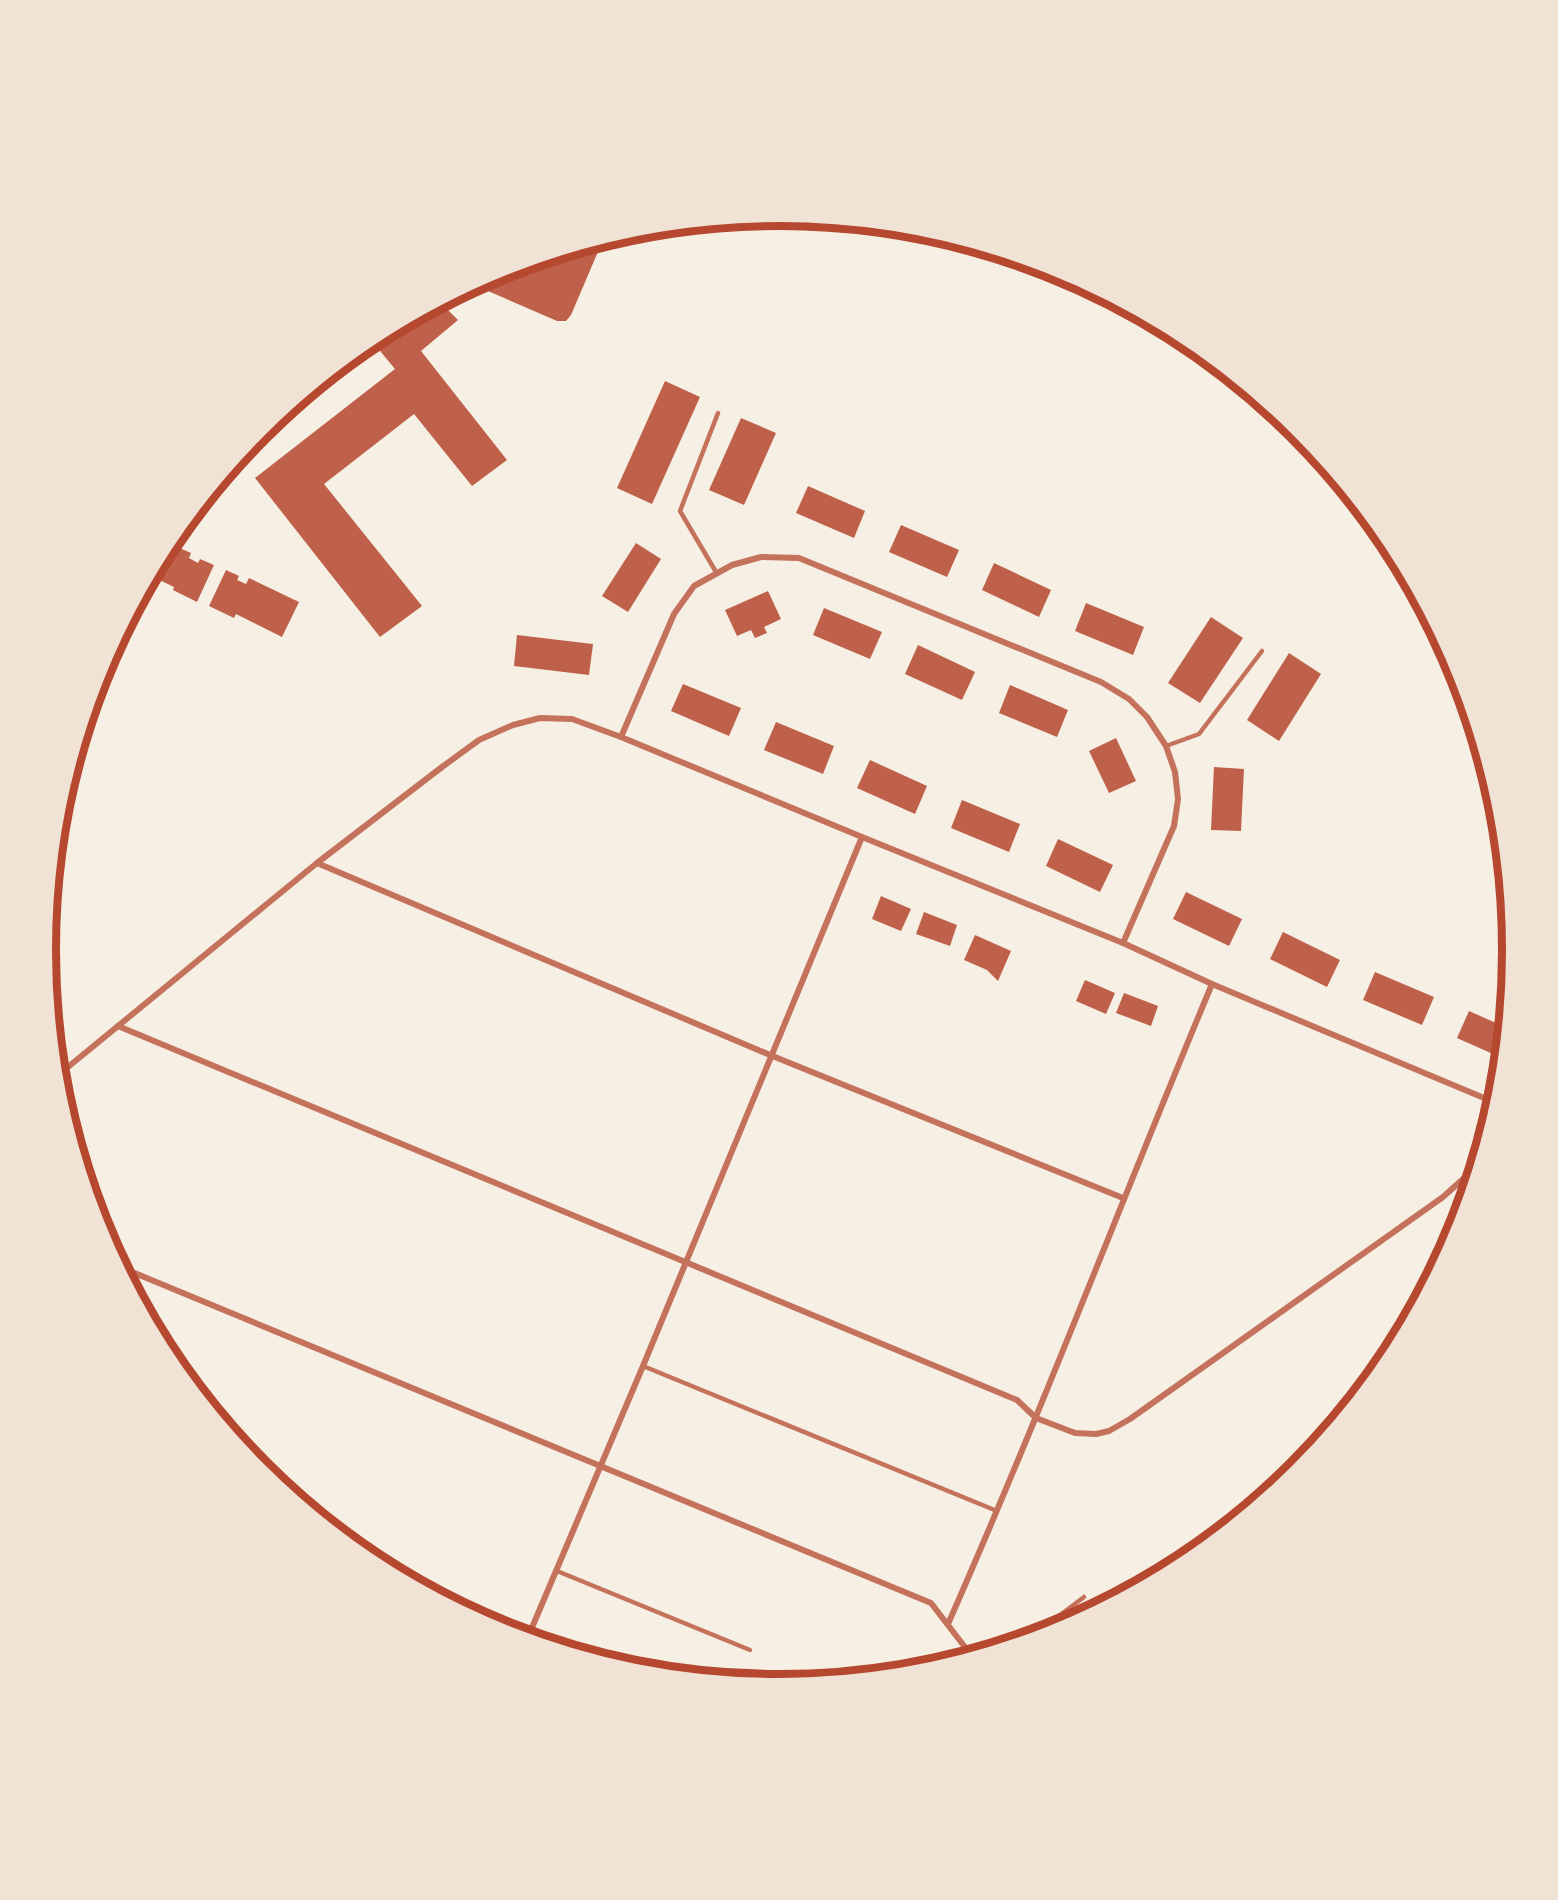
<svg xmlns="http://www.w3.org/2000/svg" width="1558" height="1900" font-family="Cabin,sans-serif">
	<style>
		.building { fill: #bf614a }
		.lines { fill: none; stroke-linecap: round; stroke-linejoin: round }
		.service { stroke: #c5725c; stroke-width: 4.5 }
		.minor { stroke: #c5725c; stroke-width: 6 }
		.rim { fill: none; stroke: #b5482f; stroke-width: 8 }
	</style>
	<rect width="100%" height="100%" fill="#f6efe4"/>
	<g class="building">
		<polygon points="603,240 571,315 566,321 557,321 474,285 498,272 527,263 542,270 548,257"/>
		<polygon points="456,294 452,304 447,309 458,320 421,351 507,460 472,486 414,414 324,484 422,606 380,637 255,478 395,369 371,340"/>
		<polygon points="665,381 700,397 652,504 617,488"/>
		<polygon points="741,418 776,433 744,505 709,490"/>
		<polygon points="808,486 865,511 854,538 796,513"/>
		<polygon points="901,525 959,550 947,577 889,552"/>
		<polygon points="168,543 191,553 189,558 198,563 200,559 214,565 197,602 173,590 174,587 153,577 151,582 148,581"/>
		<polygon points="636,543 661,559 628,612 602,596"/>
		<polygon points="994,563 1051,590 1039,617 982,590"/>
		<polygon points="226,570 239,576 237,580 246,584 249,578 299,602 282,637 236,614 234,618 209,606"/>
		<polygon points="768,591 781,619 764,627 767,633 755,638 751,630 737,636 725,610"/>
		<polygon points="1086,603 1144,627 1133,655 1075,631"/>
		<polygon points="824,608 882,632 870,659 813,635"/>
		<polygon points="1211,617 1243,638 1200,703 1168,683"/>
		<polygon points="517,635 593,644 589,675 514,666"/>
		<polygon points="918,645 975,672 962,700 905,674"/>
		<polygon points="1289,653 1321,674 1279,741 1247,720"/>
		<polygon points="683,684 741,708 729,736 671,711"/>
		<polygon points="1010,685 1068,710 1057,737 999,713"/>
		<polygon points="776,722 834,746 823,774 764,750"/>
		<polygon points="1116,738 1136,781 1109,793 1089,751"/>
		<polygon points="870,760 927,786 915,814 857,788"/>
		<polygon points="1214,767 1244,769 1241,831 1211,830"/>
		<polygon points="962,800 1020,824 1009,852 951,828"/>
		<polygon points="1058,839 1113,865 1100,892 1046,866"/>
		<polygon points="1186,892 1242,919 1229,946 1173,919"/>
		<polygon points="881,896 911,909 901,931 872,919"/>
		<polygon points="924,912 957,925 950,946 916,934"/>
		<polygon points="1283,932 1340,960 1327,987 1270,959"/>
		<polygon points="975,935 1011,951 998,981 987,970 964,960"/>
		<polygon points="1375,972 1434,997 1422,1025 1363,1000"/>
		<polygon points="1085,980 1115,993 1106,1014 1076,1001"/>
		<polygon points="1124,993 1158,1006 1151,1026 1116,1013"/>
		<polygon points="1469,1011 1505,1027 1502,1058 1457,1038"/>
	</g>
	<g class="lines">
		<g class="service">
			<polyline points="716,572 680,511 718,413"/>
			<polyline points="1166,746 1199,734 1262,651"/>
			<polyline points="643,1366 997,1511"/>
			<polyline points="557,1571 750,1650"/>
			<polyline points="1031,1637 1084,1597"/>
		</g>
		<g class="minor">
			<polyline points="621,737 674,614 694,586 732,565 761,557 799,558 1101,682 1129,699 1147,717 1166,746 1175,772 1178,799 1174,826 1123,943"/>
			<polyline points="317,863 770,1055 1123,1198"/>
			<polyline points="118,1026 1017,1400 1036,1418 1075,1433 1096,1434 1109,1431 1130,1419 1443,1197 1473,1170 1479,1158"/>
			<polyline points="57,1076 317,863 442,767 479,740 513,725 540,718 572,719 621,737 862,837 1123,943 1212,984 1496,1103"/>
			<polyline points="120,1267 931,1603 971,1655"/>
			<path d="M 948,1624 C 1041,1413 1123,1197 1212,984"/>
			<polyline points="528,1637 643,1366 862,837"/>
		</g>
	</g>
	<path d="M0 0H1558V1900H0ZM779 226H779A723 723 0 0 1 1502 949V951A723 723 0 0 1 779 1674H779A723 723 0 0 1 56 951V949A723 723 0 0 1 779 226Z" fill="#f1e2d6" fill-rule="evenodd"/>
	<path class="rim" d="M779 226H779A723 723 0 0 1 1502 949V951A723 723 0 0 1 779 1674H779A723 723 0 0 1 56 951V949A723 723 0 0 1 779 226Z"/>
</svg>
